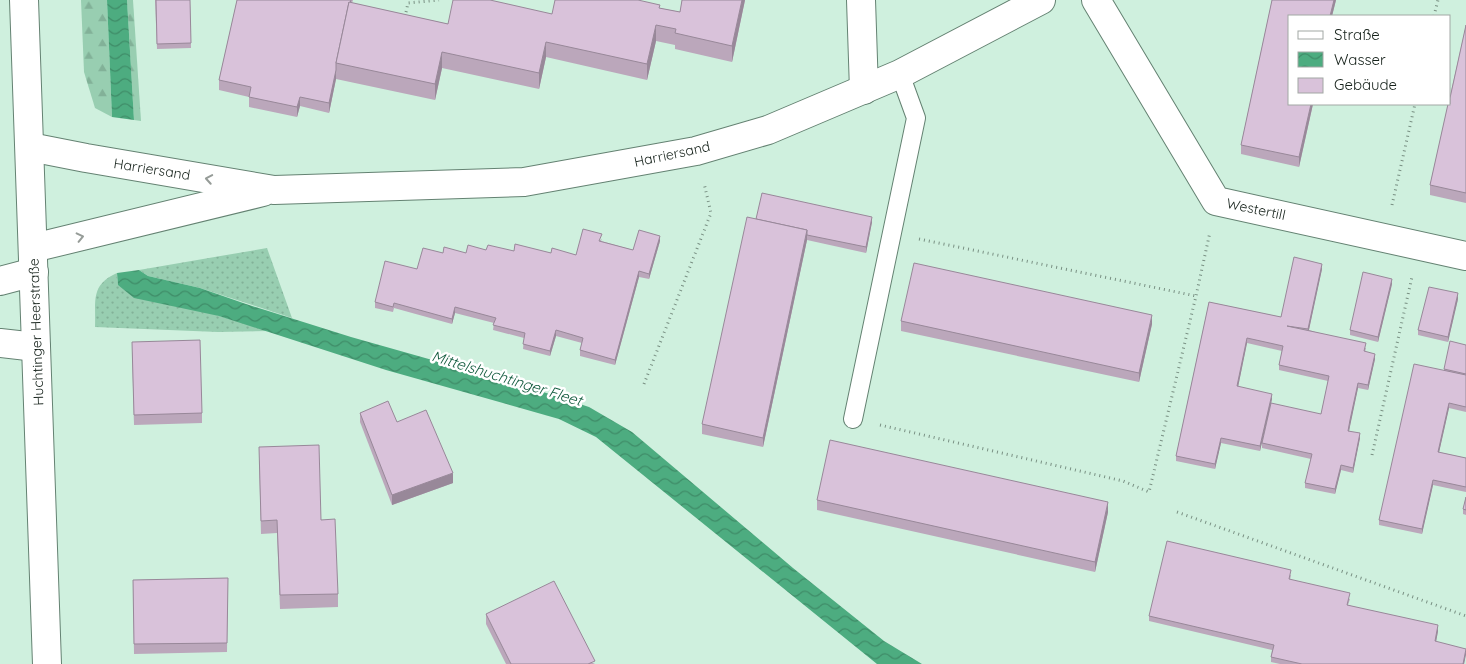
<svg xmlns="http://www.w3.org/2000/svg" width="1466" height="664" font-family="Quicksand,sans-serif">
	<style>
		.grass { fill: url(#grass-dots) }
		.forest { fill: url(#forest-firs) }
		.water { fill: url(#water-waves) }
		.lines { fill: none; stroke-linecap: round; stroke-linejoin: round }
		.service-casing { stroke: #648272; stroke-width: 20 }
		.minor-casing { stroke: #648272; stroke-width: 30 }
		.secondary-casing { stroke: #648272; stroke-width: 30 }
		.path { stroke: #799083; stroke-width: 3; stroke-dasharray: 1 4; stroke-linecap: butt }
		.service { stroke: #fff; stroke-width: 18 }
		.minor { stroke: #fff; stroke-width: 28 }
		.secondary { stroke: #fff; stroke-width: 28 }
		.wall { fill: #bba7bb }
		.shaded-wall { fill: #988899 }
		.building { fill: #d9c2da; stroke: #988899 }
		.oneway { stroke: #969c98 }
		.labels { text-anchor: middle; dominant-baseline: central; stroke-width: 5; stroke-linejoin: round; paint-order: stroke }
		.street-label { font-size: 14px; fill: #16221b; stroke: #fff }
		.water-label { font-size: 15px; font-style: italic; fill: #115a3d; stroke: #fff }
	</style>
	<defs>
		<pattern id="grass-dots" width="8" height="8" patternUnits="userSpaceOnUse" patternTransform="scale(1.25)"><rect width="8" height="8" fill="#98ceb1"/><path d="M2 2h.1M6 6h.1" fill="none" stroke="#82b198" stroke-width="1.8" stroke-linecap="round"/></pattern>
		<pattern id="forest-firs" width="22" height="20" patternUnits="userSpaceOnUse" patternTransform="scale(1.25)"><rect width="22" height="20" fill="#98ceb1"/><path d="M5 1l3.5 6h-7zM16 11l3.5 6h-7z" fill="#82b198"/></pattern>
		<pattern id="water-waves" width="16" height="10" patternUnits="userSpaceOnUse" patternTransform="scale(1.25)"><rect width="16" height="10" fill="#4dac80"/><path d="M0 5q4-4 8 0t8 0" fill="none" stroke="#3f8c68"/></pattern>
	</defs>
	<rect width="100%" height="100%" fill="#cff0de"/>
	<g class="grass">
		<polygon points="267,248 292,318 200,288 148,276 139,270"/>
		<path d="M 117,273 L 118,285 L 269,331 L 218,332 L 95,327 C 96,301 90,285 117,273 Z"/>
	</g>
	<g class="forest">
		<polygon points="81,0 107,0 112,117 95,108 84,72"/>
		<polygon points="127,0 133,0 141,121 134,120"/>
	</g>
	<g class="water">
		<polygon points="107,0 127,0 134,120 112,117"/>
		<polygon points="139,270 148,276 200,288 246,304 351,337 531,388 589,407 632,432 793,568 884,641 922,664 877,664 596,437 559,419 386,370 219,316 134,298 118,285 117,273"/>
	</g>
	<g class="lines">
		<defs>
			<polyline id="service" points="853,419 916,118 900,74"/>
			<g id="minor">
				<polyline points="861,0 864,90"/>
				<polyline points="1096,0 1216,201 1466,256"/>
				<polyline points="30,147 86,158 274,190 524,182 696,151 768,130 900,74 1041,0"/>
				<polyline points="33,248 263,192"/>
				<polyline points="0,281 34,272"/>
				<polyline points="0,343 36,347"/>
			</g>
			<polyline id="secondary" points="24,0 47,664"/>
		</defs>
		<use href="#service" class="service-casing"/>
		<use href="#minor" class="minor-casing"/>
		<use href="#secondary" class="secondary-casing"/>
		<g class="path">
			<polyline points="1434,16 1438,0"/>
			<polyline points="405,17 408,3 439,0"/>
			<polyline points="1392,205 1415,104"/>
			<polyline points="919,239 1196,296"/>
			<polyline points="644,384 711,213 704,183"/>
			<polyline points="880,425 1123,481 1149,492 1196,296 1210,232"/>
			<polyline points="1372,455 1412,277"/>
			<polyline points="1177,512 1466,616"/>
		</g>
		<use href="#service" class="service"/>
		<use href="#minor" class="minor"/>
		<use href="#secondary" class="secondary"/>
	</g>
	<g class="wall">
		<polygon points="155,0 190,0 191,48 157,49"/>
		<polygon points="237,0 353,0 352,3 448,24 552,14 660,8 680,12 682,0 745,0 732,62 675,49 675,45 656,41 647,80 546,57 539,89 442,68 435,100 336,79 329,113 300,106 297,117 249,107 249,97 219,90 219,80"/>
		<polygon points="1272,0 1336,0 1332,16 1290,16 1313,104 1299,167 1241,154 1241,145"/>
		<polygon points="1466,25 1466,203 1430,195 1430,185"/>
		<polygon points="756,219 872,222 866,253 807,240 763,447 702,434 702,424"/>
		<polygon points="602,239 601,241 633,250 660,241 649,279 639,277 615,365 580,356 580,350 582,343 556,336 550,356 523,349 524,338 493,330 494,323 455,313 452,324 394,308 393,312 375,308 375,302 417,269 443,253 466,253 486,250 576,255"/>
		<polygon points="1322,269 1309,330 1366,348 1365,352 1375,359 1368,390 1358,388 1350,425 1349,431 1360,438 1353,473 1341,470 1335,494 1305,488 1305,483 1311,459 1262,448 1262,443 1321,414 1328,381 1279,370 1279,365 1282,351 1247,343 1238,387 1272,399 1260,451 1221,443 1215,469 1176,461 1176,456 1209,302 1281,317"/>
		<polygon points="1392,284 1378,342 1350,335 1350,330"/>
		<polygon points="1458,299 1448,342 1418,335 1418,330"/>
		<polygon points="901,321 1152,324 1139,382 901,331"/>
		<polygon points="1466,345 1466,412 1449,408 1439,452 1466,458 1466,492 1433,485 1422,534 1379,525 1379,520 1444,370 1444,369"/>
		<polygon points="132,352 202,413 202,423 134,425"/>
		<polygon points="360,413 397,422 453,483 392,505 360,422"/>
		<polygon points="259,460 321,520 338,594 338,607 280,609 277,533 261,534"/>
		<polygon points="1466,497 1466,515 1463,514 1463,509"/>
		<polygon points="817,500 1108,512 1095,572 817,510"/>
		<polygon points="1291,575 1290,580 1350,599 1348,605 1438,631 1436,642 1466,649 1466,654 1464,664 1280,664 1271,662 1271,657 1272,650 1149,621 1149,616"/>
		<polygon points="228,578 227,652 134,654 133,580"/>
		<polygon points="486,614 595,664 506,664 486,624"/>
	</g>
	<g class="shaded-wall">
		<polygon points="742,0 745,0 732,62 732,46"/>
		<polygon points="1334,0 1336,0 1332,16 1330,16"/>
		<polygon points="656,25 656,41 647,80 647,64"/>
		<polygon points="546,42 546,57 539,89 539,73"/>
		<polygon points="442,52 442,68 435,100 435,84"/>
		<polygon points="336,70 336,79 329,113 329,103"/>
		<polygon points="300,97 300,106 297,117 297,107"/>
		<polygon points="1311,104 1313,104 1299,167 1299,157"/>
		<polygon points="872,217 872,222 866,253 866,247"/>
		<polygon points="807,230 807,240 763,447 763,438"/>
		<polygon points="660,236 660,241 649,279 649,274"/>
		<polygon points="1322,264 1322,269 1308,334 1308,329"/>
		<polygon points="639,271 639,277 615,365 615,360"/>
		<polygon points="1392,279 1392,284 1378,342 1378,337"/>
		<polygon points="1458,293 1458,299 1448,342 1448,337"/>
		<polygon points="455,307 455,313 452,324 452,319"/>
		<polygon points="1152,315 1152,324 1139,382 1139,373"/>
		<polygon points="556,330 556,336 550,356 550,351"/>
		<polygon points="1247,338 1247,343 1237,392 1237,386"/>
		<polygon points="1375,354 1375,359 1368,390 1368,385"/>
		<polygon points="1358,383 1358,388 1348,436 1350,420"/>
		<polygon points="1272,394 1272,399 1260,451 1260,446"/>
		<polygon points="1449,403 1449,408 1438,457 1438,452"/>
		<polygon points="1360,433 1360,438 1353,473 1353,468"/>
		<polygon points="1221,438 1221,443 1215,469 1215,464"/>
		<polygon points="1341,465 1341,470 1335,494 1335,489"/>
		<polygon points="453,473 453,483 392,505 392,495"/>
		<polygon points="1433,480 1433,485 1422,534 1422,529"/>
		<polygon points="1108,502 1108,512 1095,572 1095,562"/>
		<polygon points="1438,625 1438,631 1435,647 1435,641"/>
		<polygon points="1466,649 1466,654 1464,664 1463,664"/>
	</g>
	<g class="building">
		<polygon points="156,0 190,0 191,43 157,44"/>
		<polygon points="237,0 351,0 350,3 349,2 336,63 336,70 329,103 300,97 297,107 249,97 251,87 219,80"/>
		<polygon points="453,0 490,0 552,14 555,0 638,0 660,5 659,8 680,12 682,0 742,0 732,46 675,33 676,29 656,25 647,64 546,42 539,73 442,52 435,84 336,63 349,2 448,24"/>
		<polygon points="1272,0 1334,0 1330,16 1290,16 1290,104 1311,104 1299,157 1241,145"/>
		<polygon points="1466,25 1466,193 1430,185 1448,104 1450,104 1450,98"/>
		<polygon points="762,193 872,217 866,247 807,235 807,230 756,219"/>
		<polygon points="747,217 807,230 763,438 702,424"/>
		<polygon points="583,229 602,234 599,241 633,250 639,230 660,236 649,274 639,271 615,360 580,350 583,338 556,330 550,351 523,344 525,333 493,325 496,318 455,307 452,319 394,303 393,307 375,302 385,261 417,269 423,248 443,253 444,247 466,253 468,245 486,250 488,245 514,251 515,244 551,253 552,248 576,255"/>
		<polygon points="1294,257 1322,264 1308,329 1287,326 1366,343 1364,351 1375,354 1368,385 1358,383 1350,420 1348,431 1360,433 1353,468 1341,465 1335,489 1305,483 1312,454 1262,443 1271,403 1321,414 1329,376 1279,365 1283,346 1247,338 1237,386 1272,394 1260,446 1221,438 1215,464 1176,456 1209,302 1281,317"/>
		<polygon points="914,263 1152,315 1139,373 901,321"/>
		<polygon points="1363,272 1392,279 1378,337 1350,330"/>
		<polygon points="1429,287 1458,293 1448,337 1418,330"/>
		<polygon points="200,340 202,413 134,415 132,342"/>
		<polygon points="1450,341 1466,345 1466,374 1444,369"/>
		<polygon points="1414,364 1466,375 1466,407 1449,403 1438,452 1466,458 1466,487 1433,480 1422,529 1379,520"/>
		<polygon points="388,401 397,422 426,410 453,473 392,495 360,413"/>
		<polygon points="830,440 1108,502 1095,562 817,500"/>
		<polygon points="319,445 321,520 335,519 338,594 280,595 277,520 261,521 259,447"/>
		<polygon points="1466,497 1466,510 1463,509"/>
		<polygon points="1167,541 1291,570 1289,579 1350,593 1347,605 1438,625 1435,641 1466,649 1463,664 1302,664 1271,657 1274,645 1149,616"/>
		<polygon points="228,578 227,643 134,644 133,580"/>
		<polygon points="554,581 595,661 588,664 511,664 486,614"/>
	</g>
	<defs><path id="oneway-chevron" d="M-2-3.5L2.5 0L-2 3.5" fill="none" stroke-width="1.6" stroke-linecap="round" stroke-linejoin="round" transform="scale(1.25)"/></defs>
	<g class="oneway">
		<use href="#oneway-chevron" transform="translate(209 179) rotate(-170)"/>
		<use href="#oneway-chevron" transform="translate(80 237) rotate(-13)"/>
	</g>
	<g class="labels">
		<g class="street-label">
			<text transform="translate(672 154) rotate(-12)">Harriersand</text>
			<text transform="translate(152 169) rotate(9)">Harriersand</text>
			<text transform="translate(1256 209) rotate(12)">Westertill</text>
			<text transform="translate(36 332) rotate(-92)">Huchtinger Heerstraße</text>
		</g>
		<g class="water-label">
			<text transform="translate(507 378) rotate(17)">Mittelshuchtinger Fleet</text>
		</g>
	</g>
	<rect x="1288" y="15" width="162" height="90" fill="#ffffff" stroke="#a2a7a4"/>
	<rect x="1298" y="31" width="25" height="8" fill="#ffffff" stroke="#a2a7a4"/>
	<text x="1334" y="40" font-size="15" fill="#16221b">Straße</text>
	<rect x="1298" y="52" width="25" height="15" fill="url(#water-waves)" stroke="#a2a7a4"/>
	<text x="1334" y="65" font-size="15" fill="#16221b">Wasser</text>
	<rect x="1298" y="78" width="25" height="15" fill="#d9c2da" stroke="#a2a7a4"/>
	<text x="1334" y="90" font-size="15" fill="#16221b">Gebäude</text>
</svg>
